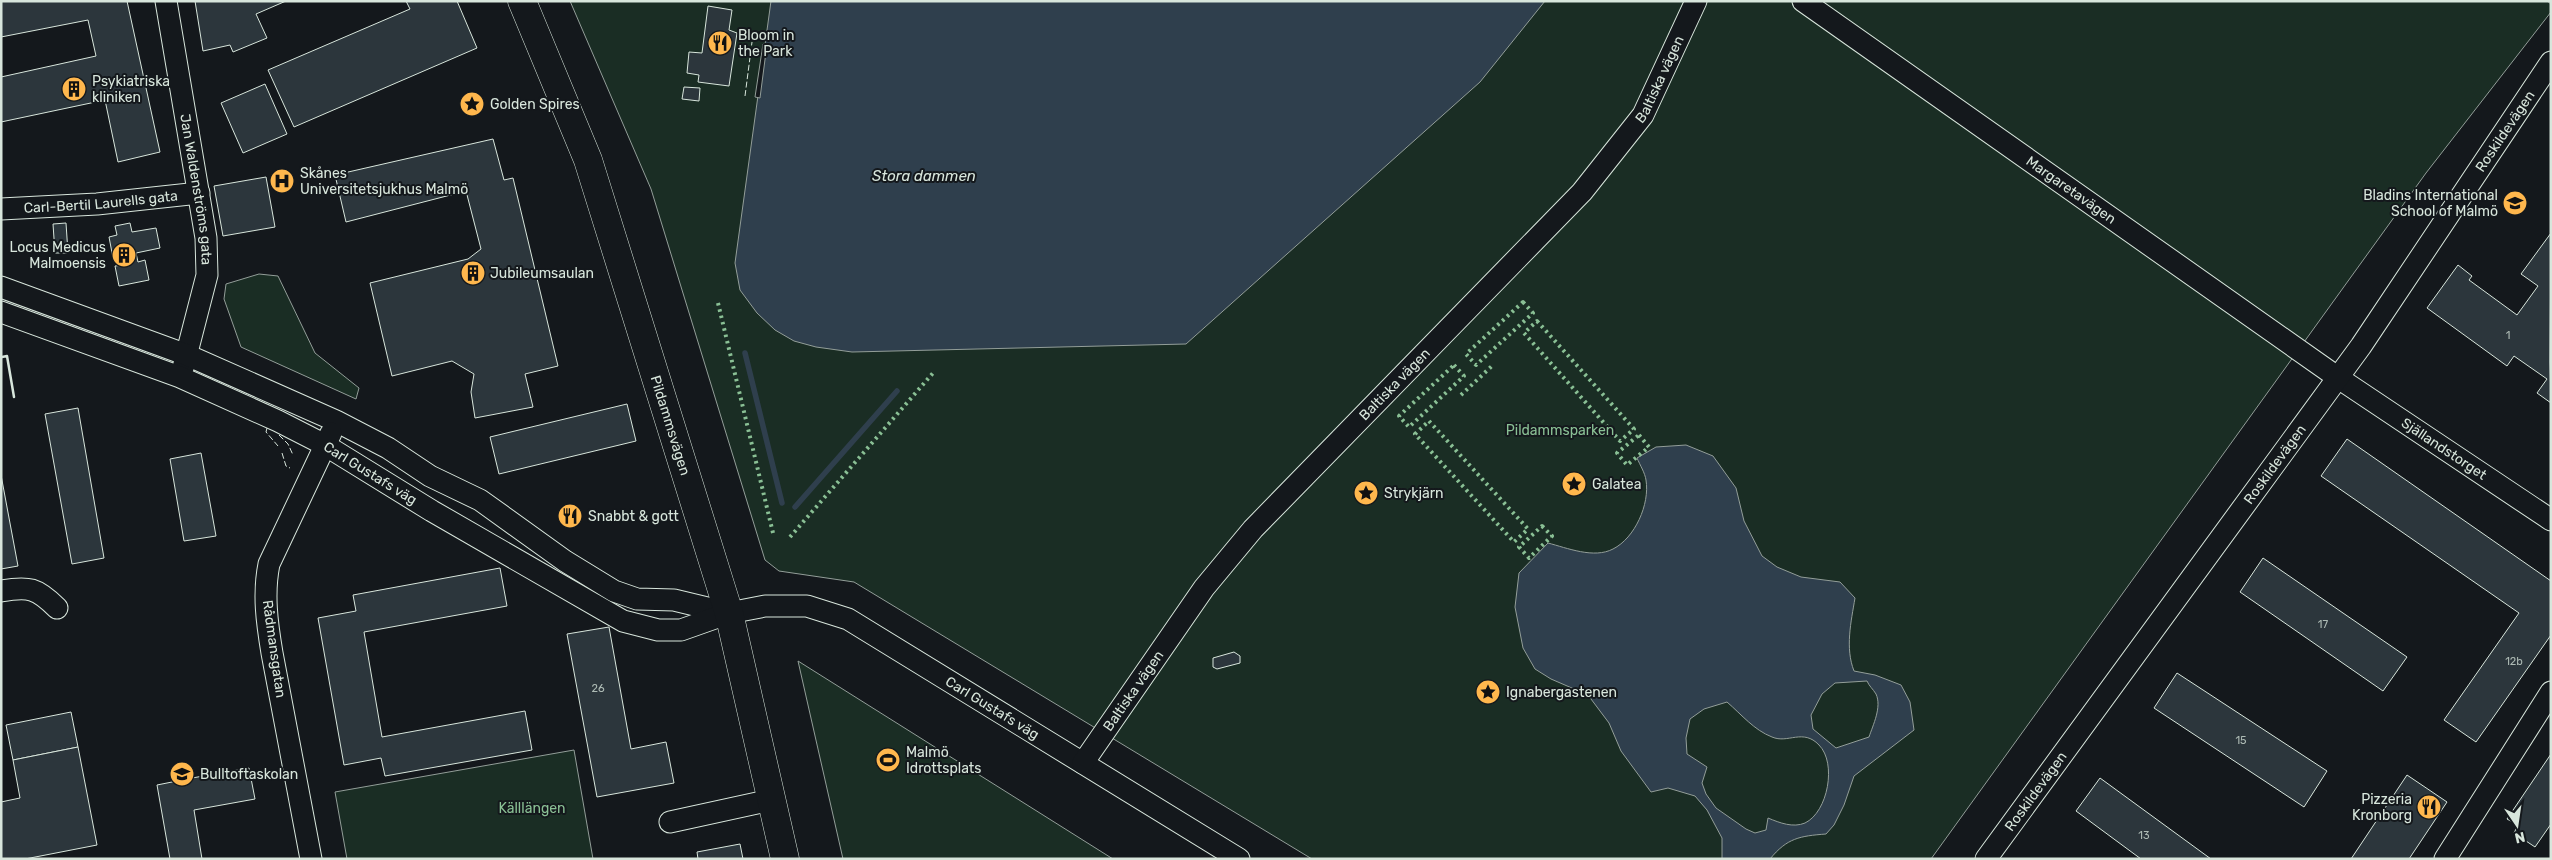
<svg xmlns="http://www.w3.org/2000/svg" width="2552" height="860" font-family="Rubik,sans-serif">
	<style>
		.green { fill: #1a2d24; stroke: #939e99 }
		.water { fill: #2f3f4d; stroke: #939e99; fill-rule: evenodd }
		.pier { fill: #14181c; stroke: #939e99 }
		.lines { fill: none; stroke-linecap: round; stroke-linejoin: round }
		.stream { stroke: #2f3f4d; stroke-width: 5.5 }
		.building { fill: #2c363c; stroke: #d8e6dc }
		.minor-casing { stroke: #d8e6dc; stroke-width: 23 }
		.major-casing { stroke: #d8e6dc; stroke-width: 29 }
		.minor { stroke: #14181c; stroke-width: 21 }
		.major { stroke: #14181c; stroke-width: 28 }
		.hedge { stroke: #8ac095; stroke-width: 4; stroke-dasharray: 2.5 4; stroke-linecap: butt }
		.fence { stroke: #d8e6dc; stroke-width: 1; stroke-dasharray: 6 2.5; stroke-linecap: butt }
		.wall { stroke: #d8e6dc; stroke-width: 2.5 }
		.labels { text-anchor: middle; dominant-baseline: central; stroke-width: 4; stroke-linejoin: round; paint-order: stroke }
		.number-label { font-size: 11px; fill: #adbab4 }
		.poi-label { font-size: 14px; fill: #d8e6dc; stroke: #14181c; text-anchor: start }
		.street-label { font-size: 14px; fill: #d8e6dc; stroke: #14181c }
		.park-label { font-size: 14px; fill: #8ac095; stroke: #14181c }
		.water-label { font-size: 15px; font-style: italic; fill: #d8e6dc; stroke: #14181c }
	</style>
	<rect width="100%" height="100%" fill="#14181c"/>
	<g class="green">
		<polygon points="570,1 2547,1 2551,4 2551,12 2426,173 1931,859 1312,859 854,582 779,571 765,560 651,189"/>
		<polygon points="259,274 278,276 315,353 359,388 356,399 241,347 224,299 226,284"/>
		<polygon points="798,661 1113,859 843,859"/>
		<polygon points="574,750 593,859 347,859 335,792"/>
	</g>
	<g class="water">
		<polygon points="771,1 1545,1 1480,82 1186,344 852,352 816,347 794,341 775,330 757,313 740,290 735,263"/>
		<path d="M 1686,445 L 1713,456 L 1736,488 L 1744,521 L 1762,556 L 1777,567 L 1801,577 L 1840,582 L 1855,598 C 1851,622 1845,648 1854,671 L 1875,675 L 1901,685 L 1910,702 L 1914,730 L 1854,776 L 1844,805 L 1834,825 L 1826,834 C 1800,836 1787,838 1770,859 L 1722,859 L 1722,838 L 1707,810 L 1695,796 L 1668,788 L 1651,792 L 1621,751 L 1609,723 L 1588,695 L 1551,679 L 1535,669 L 1523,648 L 1515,607 L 1519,573 L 1548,543 C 1567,548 1594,559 1613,549 C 1635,538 1650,504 1646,480 C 1645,473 1640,465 1637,458 L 1656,447 ZM 1867,681 C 1869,686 1873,689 1876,694 C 1882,707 1873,725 1869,737 L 1836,748 L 1813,729 L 1811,715 L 1822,694 L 1835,683 ZM 1727,702 C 1742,715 1754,730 1772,737 C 1788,744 1803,728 1819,745 C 1837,763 1828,812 1805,823 C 1793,828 1780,823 1768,818 L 1766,830 L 1755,833 L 1746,829 L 1716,808 L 1706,794 L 1702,783 L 1707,767 L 1687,754 L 1686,738 L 1690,719 L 1704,709 Z"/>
	</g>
	<polygon class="pier" points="763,44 767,44 760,98 755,97"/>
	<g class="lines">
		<g class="stream">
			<polyline points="745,353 782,503"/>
			<polyline points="795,507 897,391"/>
		</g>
	</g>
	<g class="building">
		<polygon points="1,1 127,1 160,152 118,162 105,100 1,122 1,77 96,56 88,20 1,37"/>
		<polygon points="195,1 286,1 256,14 267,38 233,52 230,45 203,51"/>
		<polygon points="406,1 457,1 477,48 294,127 268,70 410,9"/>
		<polygon points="708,6 732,10 729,30 737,33 729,86 698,82 699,75 687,73 689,52 702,53"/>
		<polygon points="265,84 287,134 243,153 221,103"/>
		<polygon points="684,87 700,88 699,101 682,99"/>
		<polygon points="493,139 504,180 513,178 558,366 525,374 533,407 475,418 471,392 474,374 452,361 392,376 370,283 468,259 481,249 466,191 346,222 335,175"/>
		<polygon points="266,177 275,227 223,236 214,186"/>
		<polygon points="66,223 68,253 55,253 53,224"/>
		<polygon points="130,223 132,232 156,228 160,248 136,253 138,262 145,260 149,280 119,286 115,266 123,265 121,256 113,258 109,237 117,235 115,226"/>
		<polygon points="2551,233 2550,362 2551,403 2537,393 2547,379 2514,356 2507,366 2427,308 2458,265 2472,276 2469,280 2517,315 2538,286 2521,274"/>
		<polygon points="627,404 636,441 499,474 490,437"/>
		<polygon points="78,408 104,558 72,564 45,414"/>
		<polygon points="2347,439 2551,581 2551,635 2476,742 2444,720 2519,613 2321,476"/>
		<polygon points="201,453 216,536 184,541 170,459"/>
		<polygon points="1,475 18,566 1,569"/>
		<polygon points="2263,558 2407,657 2383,691 2240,592"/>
		<polygon points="500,568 507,606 364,632 382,737 525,711 532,750 385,776 381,758 344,765 318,618 356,611 353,595"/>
		<polygon points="609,627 631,749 666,742 674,783 597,797 567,634"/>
		<polygon points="1234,652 1240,656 1240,663 1217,669 1213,667 1213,658"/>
		<polygon points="2177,673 2327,771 2304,807 2154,708"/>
		<polygon points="71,712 78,747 13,760 6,725"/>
		<polygon points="78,747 97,845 25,859 1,859 1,802 20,798 13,760"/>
		<polygon points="2551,754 2551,824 2535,847 2514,833 2518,825 2507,819"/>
		<polygon points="249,768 255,799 194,810 202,859 170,859 157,785 177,781 176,772 190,770 192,778"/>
		<polygon points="2407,775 2447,802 2409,859 2351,859"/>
		<polygon points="2100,778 2211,859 2141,859 2076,811"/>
		<polygon points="740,844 743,859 698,859 697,852"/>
	</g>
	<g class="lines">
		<defs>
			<g id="minor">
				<path id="s1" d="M 166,1 L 206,238 L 207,275 L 183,368"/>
				<path id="s2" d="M 1803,1 L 2337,377 L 2551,520"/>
				<path id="s3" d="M 1,209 L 97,204 L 199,193"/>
				<polyline points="1,287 187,355 336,421 388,448 430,476 480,500 565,561 614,591 637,599 674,600 728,613"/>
				<path id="s4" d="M 1,312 L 180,377 L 278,421 L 325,445 L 432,511 L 623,621 L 658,630 L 681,630 L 729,613 L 765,606 L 807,606 L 848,619 L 1239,859"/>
				<path d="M 1,591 C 29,586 37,588 57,608"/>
				<path id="s5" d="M 1083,763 L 1204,588 L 1253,529 L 1582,192 L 1643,115 L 1696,1"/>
				<polyline points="670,822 771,800"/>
				<path d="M 311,859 L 272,653 C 267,623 263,594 269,564 L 331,433"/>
				<path id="s6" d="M 1986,859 L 2361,346 L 2551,62"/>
				<polyline points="2445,859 2551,692"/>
			</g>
			<g id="major">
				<path id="s7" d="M 522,1 L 588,160 L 729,613 L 785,859"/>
			</g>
		</defs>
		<use href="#minor" class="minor-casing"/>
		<use href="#major" class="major-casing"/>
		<use href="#minor" class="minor"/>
		<use href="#major" class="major"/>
		<g class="hedge">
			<polygon points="1523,302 1533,313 1476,365 1466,354"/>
			<polyline points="718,303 773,533"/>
			<polygon points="1537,321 1634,429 1620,441 1524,333"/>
			<polygon points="1454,365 1464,376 1409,427 1399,416"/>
			<polyline points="1461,395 1493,365"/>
			<polygon points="1429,421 1528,529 1514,542 1415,434"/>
			<polygon points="1639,435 1649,447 1627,465 1617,453"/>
			<polygon points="1542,526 1552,536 1529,558 1519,547"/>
			<polyline points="790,537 933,373"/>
		</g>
		<g class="fence">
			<polyline points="745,96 752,42"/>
			<polyline points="267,428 266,432 278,446"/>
			<polyline points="279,435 288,444 293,455"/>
			<polyline points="282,453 286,466 290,468"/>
		</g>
		<polyline class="wall" points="2,357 7,356 14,397"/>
	</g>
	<defs>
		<symbol id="restaurant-disc" viewBox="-11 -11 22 22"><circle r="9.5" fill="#ffb74d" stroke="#14181c"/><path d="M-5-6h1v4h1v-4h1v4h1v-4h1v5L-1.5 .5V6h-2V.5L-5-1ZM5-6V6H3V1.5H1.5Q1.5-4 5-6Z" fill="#111"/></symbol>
		<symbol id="building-disc" viewBox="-11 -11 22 22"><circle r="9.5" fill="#ffb74d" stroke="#14181c"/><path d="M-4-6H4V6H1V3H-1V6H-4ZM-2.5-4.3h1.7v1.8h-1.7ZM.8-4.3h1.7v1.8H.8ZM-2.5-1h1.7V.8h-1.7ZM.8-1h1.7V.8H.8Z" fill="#111"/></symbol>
		<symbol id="sight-disc" viewBox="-11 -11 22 22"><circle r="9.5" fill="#ffb74d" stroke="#14181c"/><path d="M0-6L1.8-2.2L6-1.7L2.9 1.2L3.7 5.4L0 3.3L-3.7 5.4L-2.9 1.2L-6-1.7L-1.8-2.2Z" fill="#111"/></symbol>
		<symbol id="hospital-disc" viewBox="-11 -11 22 22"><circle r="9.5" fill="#ffb74d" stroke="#14181c"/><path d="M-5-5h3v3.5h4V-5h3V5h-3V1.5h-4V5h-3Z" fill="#111"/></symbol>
		<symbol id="school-disc" viewBox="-11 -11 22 22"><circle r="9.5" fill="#ffb74d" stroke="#14181c"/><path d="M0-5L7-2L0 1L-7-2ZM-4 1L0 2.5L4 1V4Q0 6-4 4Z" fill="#111"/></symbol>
		<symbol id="stadium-disc" viewBox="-11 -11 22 22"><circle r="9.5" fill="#ffb74d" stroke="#14181c"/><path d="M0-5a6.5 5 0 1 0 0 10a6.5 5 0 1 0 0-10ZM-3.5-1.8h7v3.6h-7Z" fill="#111"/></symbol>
	</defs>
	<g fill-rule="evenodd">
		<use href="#restaurant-disc" x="706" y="29" width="28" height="28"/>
		<use href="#building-disc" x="60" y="75" width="28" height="28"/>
		<use href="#sight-disc" x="458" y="90" width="28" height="28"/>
		<use href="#hospital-disc" x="268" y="167" width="28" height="28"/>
		<use href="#school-disc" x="2501" y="189" width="28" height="28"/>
		<use href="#building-disc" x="110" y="241" width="28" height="28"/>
		<use href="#building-disc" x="459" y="259" width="28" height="28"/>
		<use href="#sight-disc" x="1560" y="470" width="28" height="28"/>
		<use href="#sight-disc" x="1352" y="479" width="28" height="28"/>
		<use href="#restaurant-disc" x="556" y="502" width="28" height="28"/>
		<use href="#sight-disc" x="1474" y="678" width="28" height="28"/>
		<use href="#stadium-disc" x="874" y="746" width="28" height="28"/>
		<use href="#school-disc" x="168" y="760" width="28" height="28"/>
		<use href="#restaurant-disc" x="2415" y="793" width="28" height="28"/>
	</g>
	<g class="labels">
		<g class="number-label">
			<text x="2508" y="335">1</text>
			<text x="2323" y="624">17</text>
			<text x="2514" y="661">12b</text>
			<text x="598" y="688">26</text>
			<text x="2241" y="740">15</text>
			<text x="2144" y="835">13</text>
		</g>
		<g class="poi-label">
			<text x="738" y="35">Bloom in<tspan x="738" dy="16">the Park</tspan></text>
			<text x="92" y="81">Psykiatriska<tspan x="92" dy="16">kliniken</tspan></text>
			<text x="490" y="104">Golden Spires</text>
			<text x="300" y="173">Skånes<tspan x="300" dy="16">Universitetsjukhus Malmö</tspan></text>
			<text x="2498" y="195" text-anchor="end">Bladins International<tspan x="2498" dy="16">School of Malmö</tspan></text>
			<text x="106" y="247" text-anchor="end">Locus Medicus<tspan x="106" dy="16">Malmoensis</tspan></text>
			<text x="490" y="273">Jubileumsaulan</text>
			<text x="1592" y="484">Galatea</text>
			<text x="1384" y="493">Strykjärn</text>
			<text x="588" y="516">Snabbt &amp; gott</text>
			<text x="1506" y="692">Ignabergastenen</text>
			<text x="906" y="752">Malmö<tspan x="906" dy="16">Idrottsplats</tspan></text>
			<text x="200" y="774">Bulltoftaskolan</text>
			<text x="2412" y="799" text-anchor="end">Pizzeria<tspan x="2412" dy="16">Kronborg</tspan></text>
		</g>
		<g class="street-label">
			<text stroke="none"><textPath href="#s5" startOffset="898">Baltiska vägen</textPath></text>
			<text stroke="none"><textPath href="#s6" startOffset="894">Roskildevägen</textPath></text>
			<text stroke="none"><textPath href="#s1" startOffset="191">Jan Waldenströms gata</textPath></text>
			<text stroke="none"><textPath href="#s2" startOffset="328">Margaretavägen</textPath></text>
			<text stroke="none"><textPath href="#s3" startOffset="100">Carl-Bertil Laurells gata</textPath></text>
			<text stroke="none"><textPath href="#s5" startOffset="492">Baltiska vägen</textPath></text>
			<text stroke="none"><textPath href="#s7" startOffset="450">Pildammsvägen</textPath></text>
			<text stroke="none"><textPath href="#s2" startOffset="782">Själlandstorget</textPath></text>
			<text stroke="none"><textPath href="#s6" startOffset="489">Roskildevägen</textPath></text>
			<text stroke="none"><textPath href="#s4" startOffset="404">Carl Gustafs väg</textPath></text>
			<text transform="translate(274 649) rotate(82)">Rådmansgatan</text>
			<text stroke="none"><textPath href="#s5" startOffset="88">Baltiska vägen</textPath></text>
			<text stroke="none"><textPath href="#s4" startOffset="1098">Carl Gustafs väg</textPath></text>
			<text stroke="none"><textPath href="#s6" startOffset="84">Roskildevägen</textPath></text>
		</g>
		<g class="park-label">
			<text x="1560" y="430">Pildammsparken</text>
			<text x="532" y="808">Källlängen</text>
		</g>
		<g class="water-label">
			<text x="924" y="176">Stora dammen</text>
		</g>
	</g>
	<rect width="2552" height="860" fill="none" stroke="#d8e6dc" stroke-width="5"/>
	<g transform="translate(2517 825) rotate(167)" stroke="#14181c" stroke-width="4" paint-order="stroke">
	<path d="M0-4L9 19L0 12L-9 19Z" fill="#d8e6dc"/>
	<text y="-8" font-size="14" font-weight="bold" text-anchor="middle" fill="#d8e6dc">N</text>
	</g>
</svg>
